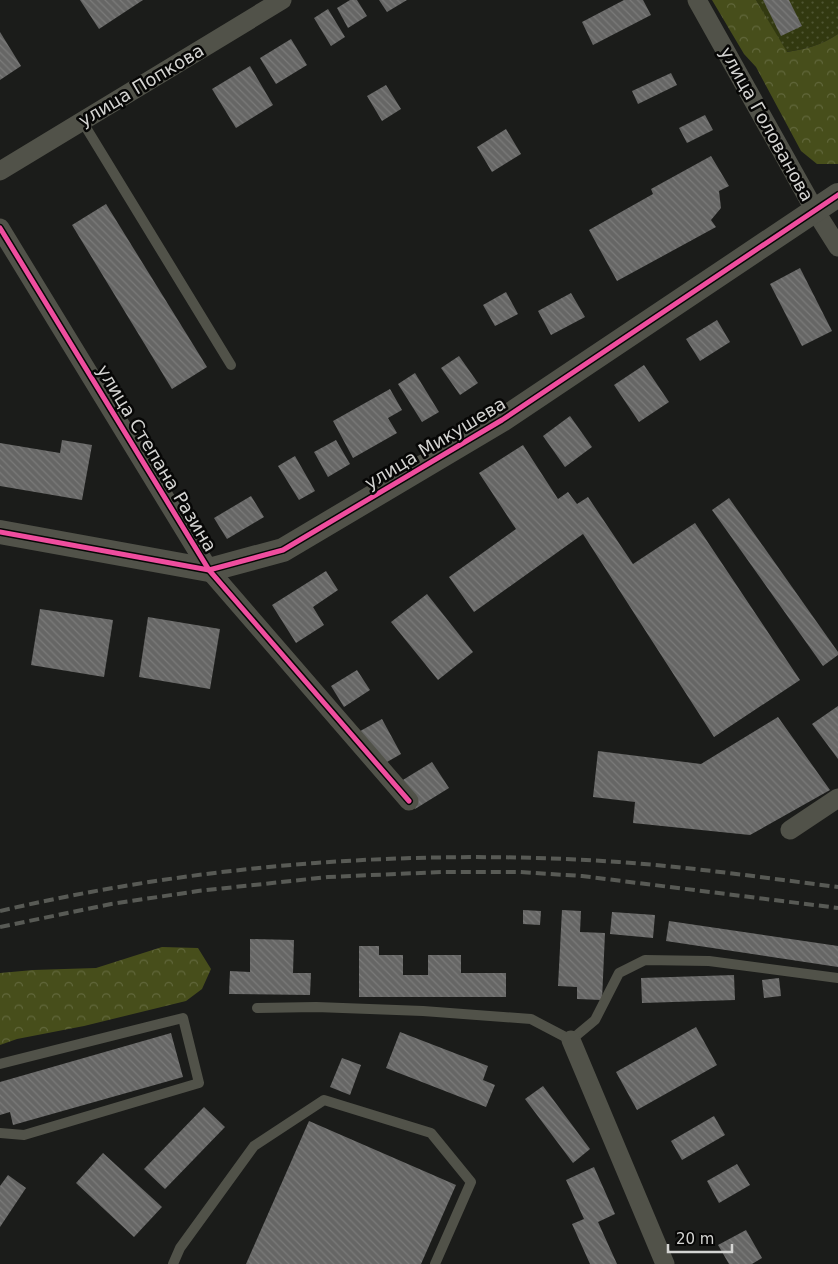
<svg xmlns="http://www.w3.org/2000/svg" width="838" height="1264" font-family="'DejaVu Sans',sans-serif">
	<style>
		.grass { fill: url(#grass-dots) }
		.forest { fill: url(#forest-crowns) }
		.building { fill: url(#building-back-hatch) }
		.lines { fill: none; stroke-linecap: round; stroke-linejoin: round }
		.service { stroke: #515249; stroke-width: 10 }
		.minor { stroke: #515249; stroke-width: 19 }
		.tertiary { stroke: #515249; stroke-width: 24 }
		.rail { stroke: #585a55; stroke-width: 4; stroke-dasharray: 10 5; stroke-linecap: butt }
		.cycleway-casing { stroke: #070706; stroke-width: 8 }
		.cycleway { stroke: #ef4d9e; stroke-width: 5 }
		.labels { text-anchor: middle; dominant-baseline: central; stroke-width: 5; stroke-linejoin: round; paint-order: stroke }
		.street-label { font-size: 18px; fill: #d4d4d2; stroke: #070706 }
	</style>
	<defs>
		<pattern id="grass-dots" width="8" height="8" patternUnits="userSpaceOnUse" patternTransform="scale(1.25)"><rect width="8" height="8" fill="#323910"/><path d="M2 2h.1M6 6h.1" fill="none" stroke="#4f5532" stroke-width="1.8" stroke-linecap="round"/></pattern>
		<pattern id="forest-crowns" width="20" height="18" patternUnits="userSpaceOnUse" patternTransform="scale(1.25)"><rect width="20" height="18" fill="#474e1b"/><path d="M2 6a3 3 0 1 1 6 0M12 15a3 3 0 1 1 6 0" fill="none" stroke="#61673b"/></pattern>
		<pattern id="building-back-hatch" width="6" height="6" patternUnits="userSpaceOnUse" patternTransform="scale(1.25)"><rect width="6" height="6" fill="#666665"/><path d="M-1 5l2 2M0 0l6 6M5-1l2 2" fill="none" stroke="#7b7b7a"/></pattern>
	</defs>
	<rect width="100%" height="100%" fill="#1b1c1a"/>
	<path class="grass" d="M 756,0 L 838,0 L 838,34 C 822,45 806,49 786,52 Z"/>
	<g class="forest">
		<path d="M 712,0 L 756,0 L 787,52 C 806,49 822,45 838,34 L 838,164 L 817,164 L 801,151 L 756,67 L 744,54 Z"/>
		<polygon points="162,947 198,948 211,969 202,989 186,1001 84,1026 17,1039 0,1045 0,973 33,970 96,968"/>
	</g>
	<g class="building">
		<polygon points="80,0 143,0 99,29"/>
		<polygon points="350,0 357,0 367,16 348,28 337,8"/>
		<polygon points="379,0 407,0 387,12"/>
		<polygon points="624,0 643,0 651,15 593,45 582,22"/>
		<polygon points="763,0 789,0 802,26 781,36"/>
		<polygon points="328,9 345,37 331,46 314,18"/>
		<polygon points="0,32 21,66 0,80"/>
		<polygon points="291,39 307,65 276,84 260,58"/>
		<polygon points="250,66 273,105 236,128 212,89"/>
		<polygon points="671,73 677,85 638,104 632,91"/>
		<polygon points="386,85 401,109 382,121 367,96"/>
		<polygon points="705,115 713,130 687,143 679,128"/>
		<polygon points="506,129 521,154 492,172 477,147"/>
		<polygon points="711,156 729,186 719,191 721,208 711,220 716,227 617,281 589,230 653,194 651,189"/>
		<polygon points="106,204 207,367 172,389 72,225"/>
		<polygon points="800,268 832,331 802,346 770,284"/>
		<polygon points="506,292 518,314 495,326 483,305"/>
		<polygon points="571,293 585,317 551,335 538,311"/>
		<polygon points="717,320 730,342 700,361 686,339"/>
		<polygon points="459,356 478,383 460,395 441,368"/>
		<polygon points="644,365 669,402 639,422 614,385"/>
		<polygon points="415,373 439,412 422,422 398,384"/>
		<polygon points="390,389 402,410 388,418 397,433 353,458 333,421"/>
		<polygon points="570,416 592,447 565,467 543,436"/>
		<polygon points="62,440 92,445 82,500 0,486 0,443 60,453"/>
		<polygon points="336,440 350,464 328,477 314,452"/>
		<polygon points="523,445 558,499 568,492 577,504 588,497 633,564 695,523 800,680 714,737 583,534 474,612 449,577 516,529 479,473"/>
		<polygon points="295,456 315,491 299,500 278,466"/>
		<polygon points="251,496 264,517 227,539 214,518"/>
		<polygon points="729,498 838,652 838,655 823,666 712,510"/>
		<polygon points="326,571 338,590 313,607 324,625 296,643 272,605"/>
		<polygon points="427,594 473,652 438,680 391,622"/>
		<polygon points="40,609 113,620 104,677 31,665"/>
		<polygon points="148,617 220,629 210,689 139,677"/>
		<polygon points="357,670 370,690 344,707 331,686"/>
		<polygon points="838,706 838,759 812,724"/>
		<polygon points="778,717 830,790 750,835 633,823 635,802 593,797 598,751 701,764"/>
		<polygon points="382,719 401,754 373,770 353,735"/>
		<polygon points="432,762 449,788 415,809 398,783"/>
		<polygon points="523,910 541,911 540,925 523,924"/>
		<polygon points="562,910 581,911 580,932 605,933 602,1000 577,999 577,987 558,986"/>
		<polygon points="612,912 655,915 653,938 610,934"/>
		<polygon points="669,921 838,946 838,967 666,941"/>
		<polygon points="250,939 294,940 293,973 311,973 310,995 229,994 230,971 250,972"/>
		<polygon points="359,946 379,946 379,955 403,955 403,975 428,975 428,955 461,955 461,973 506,973 506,997 359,997"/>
		<polygon points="734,975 735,1000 642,1003 641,978"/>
		<polygon points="779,978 781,996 764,998 762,980"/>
		<polygon points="696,1027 717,1065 637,1110 616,1072"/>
		<polygon points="400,1032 488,1066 483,1080 495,1085 486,1107 386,1068"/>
		<polygon points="171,1033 183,1077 13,1125 10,1112 0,1115 0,1082"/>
		<polygon points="342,1058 361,1065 350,1095 330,1087"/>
		<polygon points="543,1086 590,1149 573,1163 525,1099"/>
		<polygon points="204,1107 225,1127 165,1189 144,1169"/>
		<polygon points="714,1116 725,1135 682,1160 671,1141"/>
		<polygon points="309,1121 456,1185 421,1264 246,1264"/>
		<polygon points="103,1153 162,1207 134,1237 76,1183"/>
		<polygon points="737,1164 750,1185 719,1203 707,1181"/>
		<polygon points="594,1167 615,1214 598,1222 617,1264 590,1264 572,1224 584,1219 566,1180"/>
		<polygon points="8,1175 26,1188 0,1227 0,1186"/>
		<polygon points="746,1230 762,1258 752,1264 729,1264 718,1245"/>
	</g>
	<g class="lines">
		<g class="service">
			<polyline points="82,121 231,365"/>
			<polyline points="257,1008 316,1007 423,1011 531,1019 571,1040 595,1020 619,973 645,960 709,961 838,978"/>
			<polyline points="0,1064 183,1018 199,1083 24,1135 0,1133"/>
			<polyline points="173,1264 180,1248 254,1146 324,1100 431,1133 471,1182 435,1264"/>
		</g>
		<g class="minor">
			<polyline points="697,0 814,209 838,247"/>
			<polyline points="0,171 282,0"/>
			<polyline points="0,228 209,570 409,801"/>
			<polyline points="790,830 838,798"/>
			<polyline points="571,1040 665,1264"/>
		</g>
		<polyline class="tertiary" points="0,532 209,570 283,550 502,420 838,195"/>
		<g class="rail">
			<path d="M 0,911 C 200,864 414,848 619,862 C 692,867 765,878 838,887"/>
			<polyline points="0,927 111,904 198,891 328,877 442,872 519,872 582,876 838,908"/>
		</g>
		<defs>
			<g id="cycleway">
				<polyline points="0,228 209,570 409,801"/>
				<polyline points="0,532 209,570 283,550 502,420 838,195"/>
			</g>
		</defs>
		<use href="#cycleway" class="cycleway-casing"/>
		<use href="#cycleway" class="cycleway"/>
	</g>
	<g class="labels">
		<g class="street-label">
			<text transform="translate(141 85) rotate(-31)">улица Попкова</text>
			<text transform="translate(767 124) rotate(61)">улица Голованова</text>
			<text transform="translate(435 443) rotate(-31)">улица Микушева</text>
			<text transform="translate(157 458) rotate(59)">улица Степана Разина</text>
		</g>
	</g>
	<path d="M668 1244v8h64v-8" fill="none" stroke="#d4d4d2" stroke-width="2.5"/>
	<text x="676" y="1244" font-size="15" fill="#d4d4d2" stroke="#070706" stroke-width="4" paint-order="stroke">20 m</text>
</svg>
